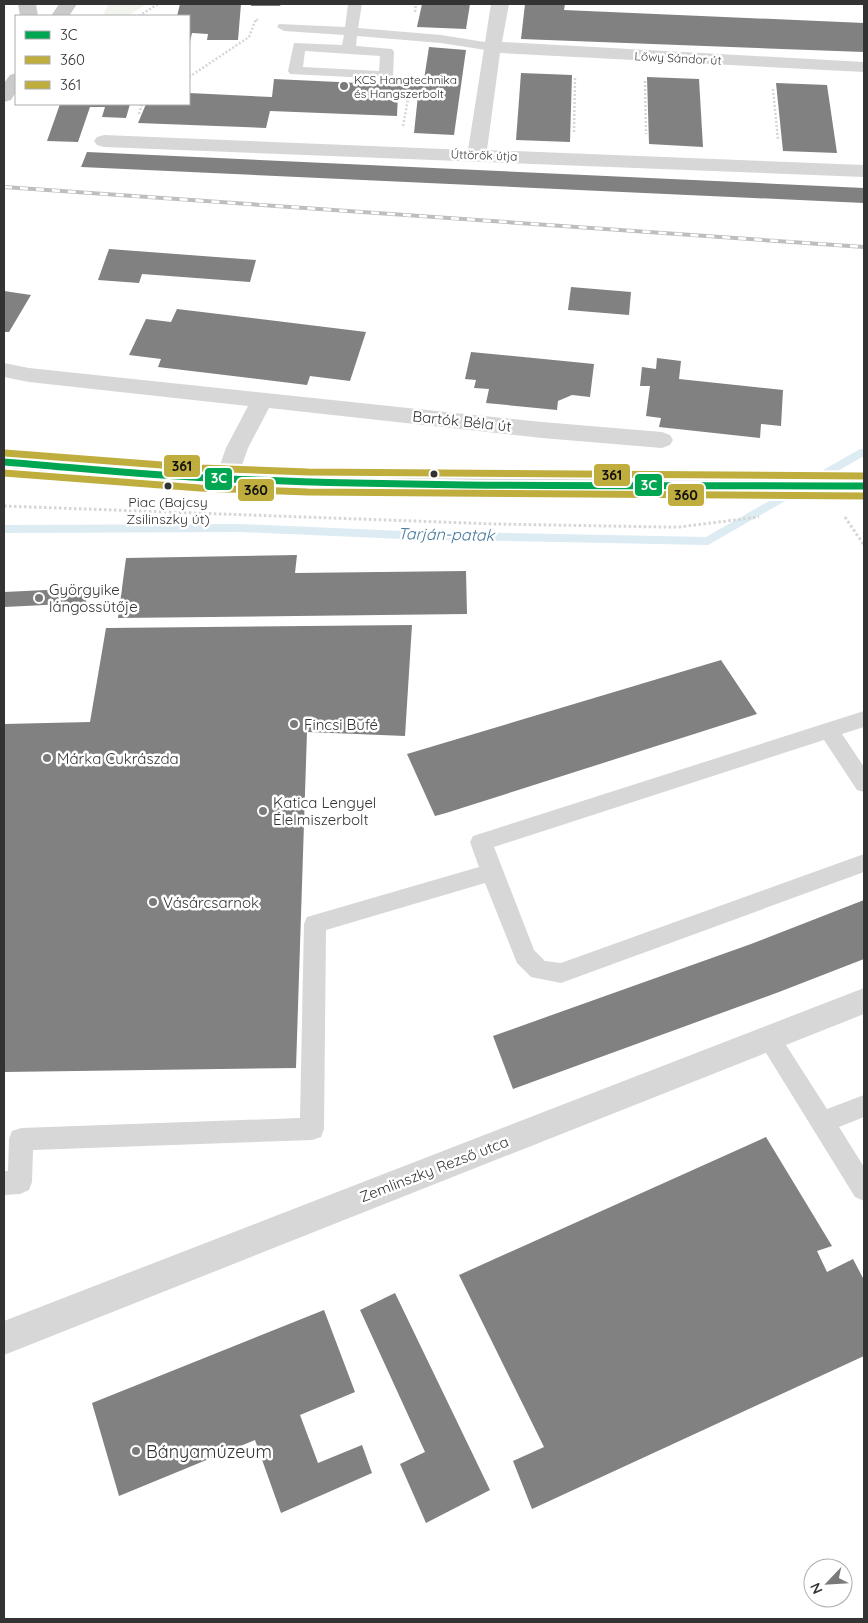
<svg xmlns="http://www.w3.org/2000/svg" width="868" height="1623" font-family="Quicksand,sans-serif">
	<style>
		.green { fill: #f1f5ed }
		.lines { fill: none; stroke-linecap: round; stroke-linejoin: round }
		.stream { fill: #ddebf3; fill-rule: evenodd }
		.building { fill: #818181 }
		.path-far1 { stroke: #d6d6d6; stroke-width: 2.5; stroke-dasharray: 2 2; stroke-linecap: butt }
		.path { stroke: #d6d6d6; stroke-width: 3; stroke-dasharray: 2.5 2.5; stroke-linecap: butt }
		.service { fill: #d7d7d7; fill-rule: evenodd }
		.minor { fill: #d7d7d7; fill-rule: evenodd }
		.primary { fill: #cacaca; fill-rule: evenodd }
		.rail-casing { stroke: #bebebe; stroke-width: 4 }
		.rail { stroke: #fff; stroke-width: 2.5; stroke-dasharray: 8; stroke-linecap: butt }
		.bus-1-casing { stroke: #fff; stroke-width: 11 }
		.bus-2-casing { stroke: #fff; stroke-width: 11 }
		.bus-3-casing { stroke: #fff; stroke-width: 11 }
		.bus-1 { stroke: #00a651; stroke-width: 7 }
		.bus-2 { stroke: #bfad3e; stroke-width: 7 }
		.bus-3 { stroke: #bfad3e; stroke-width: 7 }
		.poi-dot { fill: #7a7a7a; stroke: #fff; stroke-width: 2 }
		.bus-dot { fill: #333; stroke: #fff; stroke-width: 2 }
		.labels { text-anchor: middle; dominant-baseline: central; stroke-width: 5; stroke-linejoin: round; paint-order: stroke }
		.far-street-label { font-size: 12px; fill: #333; stroke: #fff }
		.far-poi-label { font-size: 12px; fill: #333; stroke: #fff; text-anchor: start }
		.bus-label { font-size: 14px; fill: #333; stroke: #fff }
		.street-label { font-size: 15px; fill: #333; stroke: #fff }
		.poi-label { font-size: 15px; fill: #333; stroke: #fff; text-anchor: start }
		.water-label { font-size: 16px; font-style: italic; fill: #3f7597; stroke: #fff }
		.near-poi-label { font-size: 18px; fill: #333; stroke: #fff; text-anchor: start }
		.line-badge { stroke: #fff; stroke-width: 2 }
		.badge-label { font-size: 14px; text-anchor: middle; font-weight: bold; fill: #fff }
		.pale-badge-label { font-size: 14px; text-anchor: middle; font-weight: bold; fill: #111 }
	</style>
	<rect width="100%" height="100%" fill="#fff"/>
	<polygon class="green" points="109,4 147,4 127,16 102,16"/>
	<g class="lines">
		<polygon class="stream" points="860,449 864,449 864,456 708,545 403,539 240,532 4,533 4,525 240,524 403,531 706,537"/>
	</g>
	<g class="building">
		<polygon points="180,4 241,4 238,40 207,40 208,34 192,33 189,46 189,16 177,16"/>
		<polygon points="251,4 281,4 280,6 251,6"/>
		<polygon points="422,4 470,4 466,29 417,27"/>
		<polygon points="525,4 565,4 564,10 864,23 864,52 521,39"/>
		<polygon points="429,47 466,50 454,135 414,133 418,95 398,93 397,116 270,111 266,128 138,123 146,104 189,104 189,93 272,97 274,79 423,86"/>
		<polygon points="521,73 572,75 570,142 516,140"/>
		<polygon points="647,77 699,79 703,147 649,144"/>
		<polygon points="776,83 827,85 837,153 783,151"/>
		<polygon points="60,104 130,104 126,118 102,117 105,107 90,107 78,142 47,141"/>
		<polygon points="87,152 864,188 864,203 81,167"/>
		<polygon points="109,249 256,260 250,282 142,274 139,283 98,280"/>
		<polygon points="571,287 631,292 629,315 568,310"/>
		<polygon points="4,291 31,295 9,332 4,332"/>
		<polygon points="177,309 366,332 350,381 310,376 307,385 158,367 161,359 129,355 146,319 171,322"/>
		<polygon points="471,352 594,364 590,397 572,395 558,401 557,410 486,403 489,389 474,388 476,380 465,379"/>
		<polygon points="657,358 681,361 679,379 783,390 781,426 761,424 760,438 659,427 661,418 646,416 650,386 640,386 642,367 656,369"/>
		<polygon points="297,555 295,573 466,571 467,614 118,618 126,558"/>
		<polygon points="88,588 86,603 4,607 4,592"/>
		<polygon points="412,625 405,736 307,732 296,1068 4,1072 4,724 90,722 106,628"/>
		<polygon points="721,660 757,714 446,813 435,816 407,754"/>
		<polygon points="864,900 864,959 779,992 513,1089 493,1036 751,944"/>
		<polygon points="766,1137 832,1246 817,1251 827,1272 853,1259 864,1280 864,1356 532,1509 513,1461 544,1447 459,1275"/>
		<polygon points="395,1293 490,1490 426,1523 400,1464 425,1452 360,1310"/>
		<polygon points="324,1310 355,1392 300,1415 318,1463 362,1445 372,1473 281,1513 255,1440 119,1496 92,1403"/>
	</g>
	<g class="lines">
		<g class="path-far1">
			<polyline points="415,12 416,4"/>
			<polyline points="139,16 158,4"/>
			<polyline points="189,77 249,37 256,19 258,20"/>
			<polyline points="645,81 646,134"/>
			<polyline points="773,89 778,140"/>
			<polyline points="139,114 142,104"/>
			<polyline points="403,126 409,94"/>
			<polyline points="574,132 575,78"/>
		</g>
		<g class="path">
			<polyline points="4,506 495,524 664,527 679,527 759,517"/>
			<polyline points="845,517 864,545"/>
		</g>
		<g class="service">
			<path d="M 348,4 L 362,4 L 358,28 L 441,35 L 497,44 L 499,47 L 492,51 L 441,43 L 357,36 L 356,46 L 392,49 L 394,52 L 393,76 L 391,79 L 290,74 L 288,71 L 294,43 L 342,45 L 344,35 L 284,31 L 277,27 L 279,24 L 345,27 ZM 305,51 L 380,56 L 379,71 L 303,67 Z"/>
			<polygon points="864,711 864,727 842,734 864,767 864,792 857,790 824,740 494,847 534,950 545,961 561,963 864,854 864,872 561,983 531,977 517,963 485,883 326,930 324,1129 321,1137 312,1140 33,1150 32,1182 29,1190 20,1194 4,1195 4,1171 8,1171 9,1139 12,1131 21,1128 300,1118 304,924 307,917 479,867 470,842 473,836"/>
			<polygon points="769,1028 777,1031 827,1109 864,1095 864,1117 839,1127 864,1167 864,1201 855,1197 761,1045 757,1038 761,1031"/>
		</g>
		<g class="minor">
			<polygon points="491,4 509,4 502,42 864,62 864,72 500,53 487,150 864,165 864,177 104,147 97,145 94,141 97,137 104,135 468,150"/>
			<polygon points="4,363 29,368 542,422 662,432 670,435 673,440 670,445 662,448 542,438 269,408 248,448 235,485 227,487 219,485 215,479 226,448 248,406 29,382 4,377"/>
			<polygon points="864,988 864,1014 4,1355 4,1321"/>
		</g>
		<g class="primary">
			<polygon points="18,4 36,4 38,16 20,16"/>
			<polygon points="59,4 77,4 69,16 51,16"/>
			<polygon points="16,73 16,92 11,100 4,102 4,83 10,75"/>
			<path d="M 4,455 C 79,460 154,468 228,471 C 440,479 652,476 864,478 L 864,494 L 667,492 L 566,494 L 227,487 L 4,471 Z"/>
		</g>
		<defs>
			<polyline id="rail" points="4,187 864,247"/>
		</defs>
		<use href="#rail" class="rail-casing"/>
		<use href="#rail" class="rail"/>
		<defs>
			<path id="bus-1" d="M 4,462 C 79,468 153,476 228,479 C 440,488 652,485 864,486"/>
			<polyline id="bus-2" points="4,473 200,488 308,492 864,496"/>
			<polyline id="bus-3" points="5,453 201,468 308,472 864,476"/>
		</defs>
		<use href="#bus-1" class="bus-1-casing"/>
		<use href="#bus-2" class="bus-2-casing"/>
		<use href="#bus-3" class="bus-3-casing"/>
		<use href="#bus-1" class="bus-1"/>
		<use href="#bus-2" class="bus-2"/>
		<use href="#bus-3" class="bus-3"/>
	</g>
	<g class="poi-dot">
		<circle cx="344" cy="86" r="5"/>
		<circle cx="39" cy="598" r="5"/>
		<circle cx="294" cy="724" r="5"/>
		<circle cx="47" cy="758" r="5"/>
		<circle cx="263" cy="811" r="5"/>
		<circle cx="153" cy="902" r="5"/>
		<circle cx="136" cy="1451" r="5"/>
	</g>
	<g class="bus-dot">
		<circle cx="434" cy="474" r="4.5"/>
		<circle cx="168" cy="486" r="4.5"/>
	</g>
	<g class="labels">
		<g class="far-street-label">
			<text transform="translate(678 58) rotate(3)">Lőwy Sándor út</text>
			<text transform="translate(484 155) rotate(2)">Úttörők útja</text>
		</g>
		<g class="far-poi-label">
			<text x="354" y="79">KCS Hangtechnika<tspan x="354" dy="14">és Hangszerbolt</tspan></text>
		</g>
		<g class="bus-label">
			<text x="168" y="502">Piac (Bajcsy<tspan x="168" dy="17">Zsilinszky út)</tspan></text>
		</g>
		<g class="street-label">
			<text transform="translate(462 421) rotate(6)">Bartók Béla út</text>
			<text transform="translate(434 1169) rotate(-21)">Zemlinszky Rezső utca</text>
		</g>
		<g class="poi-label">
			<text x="49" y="589">Györgyike<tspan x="49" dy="17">lángossütője</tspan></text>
			<text x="304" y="724">Fincsi Büfé</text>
			<text x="57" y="758">Márka Cukrászda</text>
			<text x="273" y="802">Katica Lengyel<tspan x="273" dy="17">Élelmiszerbolt</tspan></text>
			<text x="163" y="902">Vásárcsarnok</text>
		</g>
		<g class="water-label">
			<text transform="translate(446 534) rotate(1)">Tarján-patak</text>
		</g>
		<g class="near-poi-label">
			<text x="146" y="1451">Bányamúzeum</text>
		</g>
	</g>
	<g class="line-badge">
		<rect x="163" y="454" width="38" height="24" rx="5" fill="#bfad3e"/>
		<rect x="593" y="463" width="38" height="24" rx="5" fill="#bfad3e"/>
		<rect x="204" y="467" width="29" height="24" rx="5" fill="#00a651"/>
		<rect x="634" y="473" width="29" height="24" rx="5" fill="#00a651"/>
		<rect x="237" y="478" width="38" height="24" rx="5" fill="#bfad3e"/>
		<rect x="667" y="483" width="38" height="24" rx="5" fill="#bfad3e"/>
	</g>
	<g class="badge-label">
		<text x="219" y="483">3C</text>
		<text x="649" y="490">3C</text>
	</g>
	<g class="pale-badge-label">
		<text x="182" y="471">361</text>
		<text x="612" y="480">361</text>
		<text x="256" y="495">360</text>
		<text x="686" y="500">360</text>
	</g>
	<rect width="868" height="1623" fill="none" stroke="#333333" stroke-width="10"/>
	<rect x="15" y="15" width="175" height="90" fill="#ffffff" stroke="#adadad"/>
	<rect x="25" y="31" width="25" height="8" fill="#00a651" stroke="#adadad"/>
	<text x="60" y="40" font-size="15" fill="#333333">3C</text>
	<rect x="25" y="56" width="25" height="8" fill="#bfad3e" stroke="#adadad"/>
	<text x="60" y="65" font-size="15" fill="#333333">360</text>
	<rect x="25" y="81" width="25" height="8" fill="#bfad3e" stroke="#adadad"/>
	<text x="60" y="90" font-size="15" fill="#333333">361</text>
	<g transform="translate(828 1583) rotate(245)"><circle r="24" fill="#ffffff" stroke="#adadad"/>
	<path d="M0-4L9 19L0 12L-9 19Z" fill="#7a7a7a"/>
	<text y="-8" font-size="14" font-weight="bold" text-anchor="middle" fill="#333333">N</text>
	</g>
</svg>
